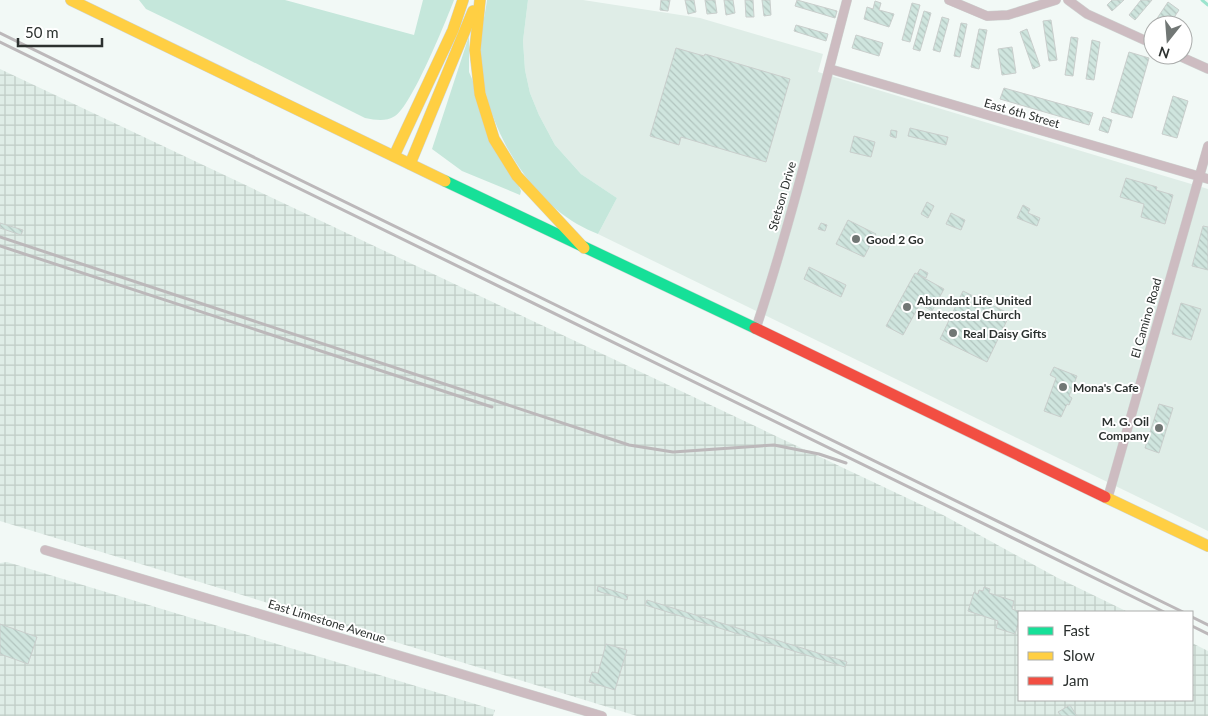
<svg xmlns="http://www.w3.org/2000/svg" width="1208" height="716" font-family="Lato,sans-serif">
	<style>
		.built { fill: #dfede7 }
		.industrial { fill: url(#industrial-grid) }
		.grass { fill: #c5e7db }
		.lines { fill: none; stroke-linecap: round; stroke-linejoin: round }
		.stream { stroke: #9ce4ce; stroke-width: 3 }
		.building { fill: url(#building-back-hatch); stroke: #c9cecc }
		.street-casing { stroke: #cfd4d2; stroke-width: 10 }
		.fast-casing { stroke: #cfd4d2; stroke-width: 12 }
		.slow-casing { stroke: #cfd4d2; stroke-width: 12 }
		.jam-casing { stroke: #cfd4d2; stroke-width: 12 }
		.street { stroke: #cdbcc1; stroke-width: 9 }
		.fast { stroke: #16e098; stroke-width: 11 }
		.slow { stroke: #ffcf43; stroke-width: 11 }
		.jam { stroke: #f24e42; stroke-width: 11 }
		.rail { stroke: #bcb8ba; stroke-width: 3 }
		.poi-dot { fill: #717775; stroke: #fff; stroke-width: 2 }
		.labels { text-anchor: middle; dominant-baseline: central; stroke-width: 4; stroke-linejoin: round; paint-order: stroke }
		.street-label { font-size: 12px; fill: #2c312f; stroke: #fff }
		.poi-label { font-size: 12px; font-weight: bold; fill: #2c312f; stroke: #fff; text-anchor: start }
	</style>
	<defs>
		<pattern id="industrial-grid" width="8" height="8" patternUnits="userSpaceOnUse" patternTransform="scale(1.25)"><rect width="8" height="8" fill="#dfede7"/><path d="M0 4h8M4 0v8" fill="none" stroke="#c0ccc6"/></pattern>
		<pattern id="building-back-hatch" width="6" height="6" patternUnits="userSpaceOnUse" patternTransform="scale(1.25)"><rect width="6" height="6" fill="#cfe5de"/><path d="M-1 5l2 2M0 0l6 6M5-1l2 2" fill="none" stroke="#b2c5bf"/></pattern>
	</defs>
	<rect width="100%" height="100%" fill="#f2f9f6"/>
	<polygon class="built" points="528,0 583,0 700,18 823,54 818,72 1208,189 1208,531 598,234 617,198 581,174 555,145 539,115 530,93 525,70 523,41"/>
	<g class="industrial">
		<polygon points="0,69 943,515 1056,577 1128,612 1019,612 1019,700 1192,700 1192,643 1208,651 1208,716 637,716 0,521"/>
		<polygon points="7,562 495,710 493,716 0,716 0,563"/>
	</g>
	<g class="grass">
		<path d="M 139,0 L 285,0 L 414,35 L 423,0 L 454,0 C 446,21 411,107 395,116 C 385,122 376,120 365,118 C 292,82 219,44 146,9 Z"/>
		<path d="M 487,0 L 528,0 L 523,41 L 525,70 L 530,93 L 539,115 L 555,145 L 581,174 L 617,198 L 598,234 C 591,231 584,228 577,224 C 521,191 480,113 480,49 C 480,33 485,16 487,0 Z"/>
		<polygon points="469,36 469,72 521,191 520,195 462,171 432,149"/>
	</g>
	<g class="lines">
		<polyline class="stream" points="1202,0 1208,5"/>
	</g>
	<g class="building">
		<polygon points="661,0 670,0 668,11 660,10"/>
		<polygon points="685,0 694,0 696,12 688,14"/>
		<polygon points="705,0 715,0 717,13 707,14"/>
		<polygon points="724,0 733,0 735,13 726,15"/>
		<polygon points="745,0 753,0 754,17 746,17"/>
		<polygon points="762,0 770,0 771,15 764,16"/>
		<polygon points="797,0 837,11 835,18 795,6"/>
		<polygon points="1112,0 1124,0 1112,11 1107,5"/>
		<polygon points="1141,0 1152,0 1135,20 1129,15"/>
		<polygon points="875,1 881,3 879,10 894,14 889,27 864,19 867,7 873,9"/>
		<polygon points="1168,2 1179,10 1169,25 1153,25 1153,27 1152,26"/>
		<polygon points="912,3 920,5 910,42 902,40"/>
		<polygon points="924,11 931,13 920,51 913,49"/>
		<polygon points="942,17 949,19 940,52 933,50"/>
		<polygon points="1051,20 1057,60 1049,61 1043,21"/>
		<polygon points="961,23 967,24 960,57 954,56"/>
		<polygon points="796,25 828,34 826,41 794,31"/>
		<polygon points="979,29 987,30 979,69 971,67"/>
		<polygon points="1027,29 1040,66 1033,69 1020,32"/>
		<polygon points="856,35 883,43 879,56 852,48"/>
		<polygon points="1071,37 1078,38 1073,76 1065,75"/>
		<polygon points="1092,40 1100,42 1094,80 1086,79"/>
		<polygon points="1012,47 1016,73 1002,75 998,49"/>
		<polygon points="676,48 704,56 705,54 790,79 766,162 681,137 679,145 650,136"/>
		<polygon points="1129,52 1149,58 1132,118 1111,112"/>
		<polygon points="1004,88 1093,113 1089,125 1000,99"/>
		<polygon points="1173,96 1188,101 1177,138 1162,134"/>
		<polygon points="1103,117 1112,120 1108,133 1099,130"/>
		<polygon points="910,128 948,137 946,145 908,136"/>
		<polygon points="891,130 897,131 896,138 890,136"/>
		<polygon points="854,136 875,142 871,157 850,152"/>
		<polygon points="1126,178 1157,187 1156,190 1173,195 1165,224 1141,217 1144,204 1120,197"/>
		<polygon points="927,202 934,206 928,218 921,214"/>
		<polygon points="1023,205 1030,209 1028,213 1040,218 1037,226 1017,218"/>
		<polygon points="951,213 965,220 961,230 946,224"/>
		<polygon points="848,220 876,234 864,257 836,244"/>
		<polygon points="0,223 23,230 21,235 0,228"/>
		<polygon points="821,223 827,225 825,231 818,229"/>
		<polygon points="1203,226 1208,227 1208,270 1192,266"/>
		<polygon points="809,267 846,285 841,297 804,279"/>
		<polygon points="920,269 928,273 926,278 917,274"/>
		<polygon points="915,273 944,289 932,311 920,304 903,335 886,326"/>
		<polygon points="963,291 1010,314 987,362 940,339"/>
		<polygon points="1181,303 1201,309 1191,340 1172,334"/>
		<polygon points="1054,367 1077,376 1069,396 1072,398 1069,405 1067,404 1061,417 1044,411 1056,378 1050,375"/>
		<polygon points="1159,404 1173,408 1159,453 1145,448"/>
		<polygon points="598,586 628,595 627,600 597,591"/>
		<polygon points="984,587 990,589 989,593 1014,601 1012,609 1021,612 1019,612 1019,622 1015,634 996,628 998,621 968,611 974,592 978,594 979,590 983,591"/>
		<polygon points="647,600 847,662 845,667 645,605"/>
		<polygon points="0,624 37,637 28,664 0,654"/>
		<polygon points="606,644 627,650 615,690 589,682 592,672 598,673"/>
		<polygon points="1070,705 1077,716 1061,716 1058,712"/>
	</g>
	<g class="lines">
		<defs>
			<g id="street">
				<polyline points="949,0 987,16 1008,15 1056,0"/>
				<polyline points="1068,0 1087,14 1153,44"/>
				<polyline points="1177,55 1208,69"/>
				<polyline points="830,69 1208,179"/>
				<path d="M 756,328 C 792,220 818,110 847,0"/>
				<polyline points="1108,497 1208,146"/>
				<polyline points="45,550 602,716"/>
			</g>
			<polyline id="fast" points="445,181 755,328"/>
			<g id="slow">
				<polyline points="71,0 445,181"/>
				<polyline points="480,0 475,50 480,94 494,139 517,176 584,248"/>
				<polyline points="394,156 453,30 463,0"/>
				<polyline points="410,164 473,11"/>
				<polyline points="1105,497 1208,546"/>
			</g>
			<polyline id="jam" points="755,328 1105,497"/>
		</defs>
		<use href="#street" class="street-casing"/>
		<use href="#fast" class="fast-casing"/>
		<use href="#slow" class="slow-casing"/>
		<use href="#jam" class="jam-casing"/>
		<use href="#street" class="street"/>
		<use href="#fast" class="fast"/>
		<use href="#slow" class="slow"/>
		<use href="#jam" class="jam"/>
		<g class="rail">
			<polyline points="0,33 1183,612"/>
			<polyline points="0,42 1164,612"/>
			<polyline points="0,237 629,445 673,452 774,445 819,454 846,463"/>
			<polyline points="0,246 492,407"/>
			<polyline points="1192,617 1208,625"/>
			<polyline points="1192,626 1208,634"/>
		</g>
	</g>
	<g class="poi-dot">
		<circle cx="856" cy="239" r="5"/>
		<circle cx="907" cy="307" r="5"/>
		<circle cx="953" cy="333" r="5"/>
		<circle cx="1063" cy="387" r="5"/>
		<circle cx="1159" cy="428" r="5"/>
	</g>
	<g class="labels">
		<g class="street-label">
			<text transform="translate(1022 113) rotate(16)">East 6th Street</text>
			<text transform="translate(782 196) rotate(-74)">Stetson Drive</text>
			<text transform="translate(1146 318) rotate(-74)">El Camino Road</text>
			<text transform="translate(327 621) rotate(17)">East Limestone Avenue</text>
		</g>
		<g class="poi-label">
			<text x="866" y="239">Good 2 Go</text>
			<text x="917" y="300">Abundant Life United<tspan x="917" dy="14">Pentecostal Church</tspan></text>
			<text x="963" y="333">Real Daisy Gifts</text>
			<text x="1073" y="387">Mona's Cafe</text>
			<text x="1149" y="421" text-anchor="end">M. G. Oil<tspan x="1149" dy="14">Company</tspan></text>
		</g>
	</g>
	<rect x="1018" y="611" width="175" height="90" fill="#ffffff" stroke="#abadac"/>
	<rect x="1028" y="627" width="25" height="8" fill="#16e098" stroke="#abadac"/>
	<text x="1063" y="636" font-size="15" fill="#2c312f">Fast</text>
	<rect x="1028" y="652" width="25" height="8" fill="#ffcf43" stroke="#abadac"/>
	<text x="1063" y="661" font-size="15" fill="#2c312f">Slow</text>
	<rect x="1028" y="677" width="25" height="8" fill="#f24e42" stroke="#abadac"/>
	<text x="1063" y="686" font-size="15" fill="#2c312f">Jam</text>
	<g transform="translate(1168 40) rotate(197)"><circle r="24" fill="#ffffff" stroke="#abadac"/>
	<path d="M0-4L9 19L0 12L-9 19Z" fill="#717775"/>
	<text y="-8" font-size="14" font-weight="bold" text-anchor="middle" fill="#2c312f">N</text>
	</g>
	<path d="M18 38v8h84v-8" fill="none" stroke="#2c312f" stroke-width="2.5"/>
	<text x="25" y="38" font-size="15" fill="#2c312f" stroke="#ffffff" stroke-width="4" paint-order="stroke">50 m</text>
</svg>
